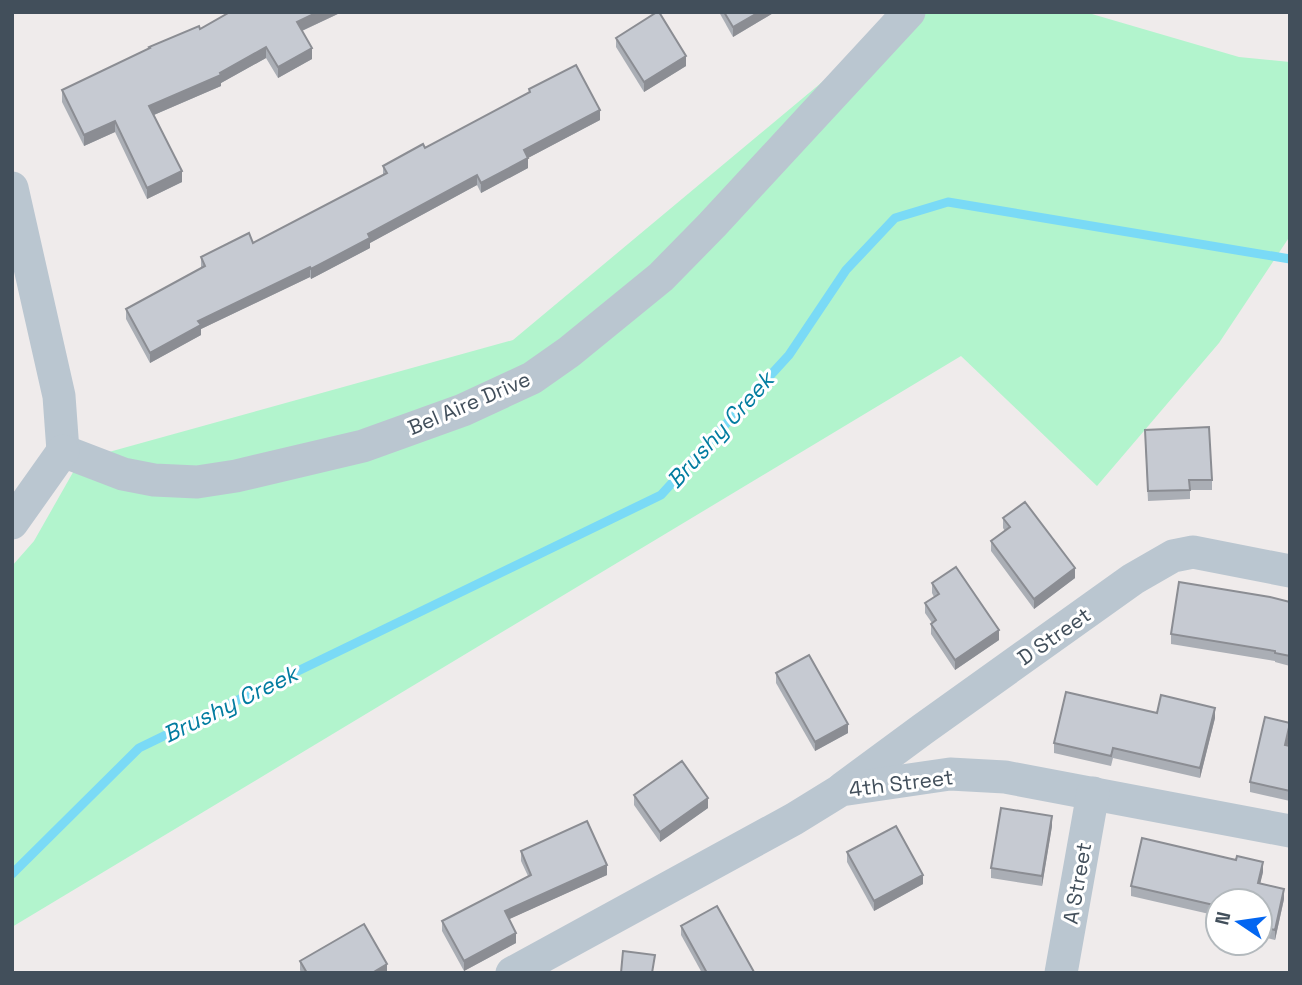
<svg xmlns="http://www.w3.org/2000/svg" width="1302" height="985" font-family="'Space Grotesk',sans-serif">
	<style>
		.green { fill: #b2f4cd }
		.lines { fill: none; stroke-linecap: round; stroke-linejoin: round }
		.stream { stroke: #7adaf6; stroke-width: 9 }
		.minor { stroke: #bac6d0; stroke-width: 33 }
		.wall { fill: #aaaeb5 }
		.shaded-wall { fill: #8b8d93 }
		.building { fill: #c6cad2; stroke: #8b8d93; stroke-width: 2 }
		.labels { text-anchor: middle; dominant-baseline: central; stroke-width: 6; stroke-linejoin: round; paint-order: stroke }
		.street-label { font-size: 21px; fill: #424f5b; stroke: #fff }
		.water-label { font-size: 23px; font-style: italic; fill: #027ca0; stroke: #fff }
	</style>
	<rect width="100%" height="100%" fill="#efebeb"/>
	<polygon class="green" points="906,12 1085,12 1239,57 1290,62 1290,236 1219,343 1097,486 961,356 12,927 12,566 34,541 80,460 513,340"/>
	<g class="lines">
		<polyline class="stream" points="12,874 139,748 661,495 789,355 846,270 895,218 948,202 1290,259"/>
		<g class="minor">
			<polyline points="12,188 59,396 63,451"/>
			<polyline points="63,451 123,474 154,480 197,482 236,476 363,446 463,410 532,378 569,352 661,277 712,225 909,12"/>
			<polyline points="12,523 63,451"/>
			<polyline points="843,788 923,729 1133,579 1173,556 1193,552 1290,571"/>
			<polyline points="512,973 794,819 841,790 950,774 1005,777 1290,831"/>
			<polyline points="1061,973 1093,793"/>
		</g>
	</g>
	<g class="wall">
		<polygon points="230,12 342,12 302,31 312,59 278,78 266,58 221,83 221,86 154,115 182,182 147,199 115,132 84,146 62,102 62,90 149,49 149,47 200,29"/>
		<polygon points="719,12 775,12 733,37"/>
		<polygon points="616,38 686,66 644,92 616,47"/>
		<polygon points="529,89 600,120 528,158 528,168 481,193 477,185 370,243 370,248 311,279 310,277 201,329 201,335 150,363 126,319 126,309 201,268 201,257 253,243 383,175 383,166 425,148 529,93"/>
		<polygon points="1145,439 1212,480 1212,490 1190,490 1190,499 1148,501"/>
		<polygon points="1003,518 1075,578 1034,609 991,551 991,541 1005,531 1003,528"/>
		<polygon points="932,583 999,640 955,670 931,634 931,624 932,623 925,613 925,603 934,597 932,593"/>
		<polygon points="1290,602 1290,666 1275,662 1275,661 1171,644 1171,634"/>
		<polygon points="776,673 848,733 815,751 776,683"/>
		<polygon points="1157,713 1215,718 1200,778 1113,758 1111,766 1054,753 1054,743"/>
		<polygon points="1288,745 1290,746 1290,801 1250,792 1250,782"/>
		<polygon points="634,795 708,808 660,842 634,805"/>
		<polygon points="1052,826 1042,886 991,878 991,868"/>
		<polygon points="521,851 607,875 509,919 516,943 464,971 442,931 442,921 528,876 521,861"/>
		<polygon points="847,852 923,884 874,911 847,862"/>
		<polygon points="1263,872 1260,883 1284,899 1275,940 1260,936 1260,901 1218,901 1218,916 1131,896 1131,886"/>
		<polygon points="681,926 754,973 702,973 681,935"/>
		<polygon points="300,961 387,973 301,973 300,970"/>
	</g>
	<g class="shaded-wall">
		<polygon points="318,12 342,12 297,33 297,22"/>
		<polygon points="759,12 775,12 733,37 733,27"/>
		<polygon points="266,47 266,58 221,83 221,86 149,117 149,106 220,73"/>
		<polygon points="312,48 312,59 278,78 278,67"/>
		<polygon points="686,56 686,66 644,92 644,82"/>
		<polygon points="600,110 600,120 528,158 528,168 481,193 481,183 524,150"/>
		<polygon points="115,121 115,132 84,146 84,135"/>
		<polygon points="182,171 182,182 147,199 147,188"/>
		<polygon points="477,175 477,185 370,243 370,248 311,279 311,269 368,234"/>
		<polygon points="310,267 310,277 201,329 201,335 150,363 150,353 198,321"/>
		<polygon points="1075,568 1075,578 1034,609 1034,599"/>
		<polygon points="999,630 999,640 955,670 955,660"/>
		<polygon points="1215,708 1215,718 1200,778 1200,768"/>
		<polygon points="848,724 848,733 815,751 815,742"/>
		<polygon points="1290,727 1290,737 1285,755 1285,745"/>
		<polygon points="708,798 708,808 660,842 660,832"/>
		<polygon points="1052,816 1052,826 1042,886 1042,876"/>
		<polygon points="1263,862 1263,872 1258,893 1258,883"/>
		<polygon points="607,865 607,875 505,921 505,911"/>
		<polygon points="923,875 923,884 874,911 874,901"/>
		<polygon points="1284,889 1284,899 1275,940 1275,930"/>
		<polygon points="516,933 516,943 464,971 464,961"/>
		<polygon points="387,964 387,973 372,973"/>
	</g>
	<g class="building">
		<polygon points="230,12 318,12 297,22 312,48 278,67 266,47 220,73 221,75 149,106 182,171 147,188 115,121 84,135 62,90 150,48 149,47 199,26 200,29"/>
		<polygon points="657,12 659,12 686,56 644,82 616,38"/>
		<polygon points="724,12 759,12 733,27"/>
		<polygon points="576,65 600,110 524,150 528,158 481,183 477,175 368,234 370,238 311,269 310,267 198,321 201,325 150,353 126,309 205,266 201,257 249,233 253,243 387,173 383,166 423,144 425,148 530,92 529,89"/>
		<polygon points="1209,427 1212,480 1189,480 1190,490 1148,491 1145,430"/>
		<polygon points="1025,502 1075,568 1034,599 991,541 1010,527 1003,518"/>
		<polygon points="956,567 999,630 955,660 931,624 936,620 925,603 939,594 932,583"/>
		<polygon points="1179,582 1270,597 1290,602 1290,656 1275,653 1275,651 1171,634"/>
		<polygon points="809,655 848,724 815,742 776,673"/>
		<polygon points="1066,692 1157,713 1161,695 1215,708 1200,768 1113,748 1111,756 1054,743"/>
		<polygon points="1265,717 1290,723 1285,745 1290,746 1290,791 1250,782"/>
		<polygon points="682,761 708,798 660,832 634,795"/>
		<polygon points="1001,808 1052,816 1042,876 991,868"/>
		<polygon points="587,821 607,865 505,911 516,933 464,961 442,921 531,875 521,851"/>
		<polygon points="896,826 923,875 874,901 847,852"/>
		<polygon points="1142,838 1236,860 1237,856 1263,862 1258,883 1284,889 1275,930 1260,926 1260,901 1218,901 1218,906 1131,886"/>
		<polygon points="717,906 754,972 707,973 681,926"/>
		<polygon points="364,924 387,964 372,973 307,973 300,961"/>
		<polygon points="623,951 655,955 652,973 621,973"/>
	</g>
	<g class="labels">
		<g class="street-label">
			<text transform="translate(469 403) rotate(-23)">Bel Aire Drive</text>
			<text transform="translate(1054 636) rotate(-35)">D Street</text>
			<text transform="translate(901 783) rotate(-7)">4th Street</text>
			<text transform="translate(1077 883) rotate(-80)">A Street</text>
		</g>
		<g class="water-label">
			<text transform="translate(720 430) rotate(-48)">Brushy Creek</text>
			<text transform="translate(230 704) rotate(-26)">Brushy Creek</text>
		</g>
	</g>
	<rect width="1302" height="985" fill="none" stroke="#424f5b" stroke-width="28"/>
	<g transform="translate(1239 922) rotate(283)"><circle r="33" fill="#ffffff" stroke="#b3b9bd" stroke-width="2"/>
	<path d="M0-5L12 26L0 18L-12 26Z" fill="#0366f1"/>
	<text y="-10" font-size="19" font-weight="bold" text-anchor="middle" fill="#424f5b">N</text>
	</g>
</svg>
